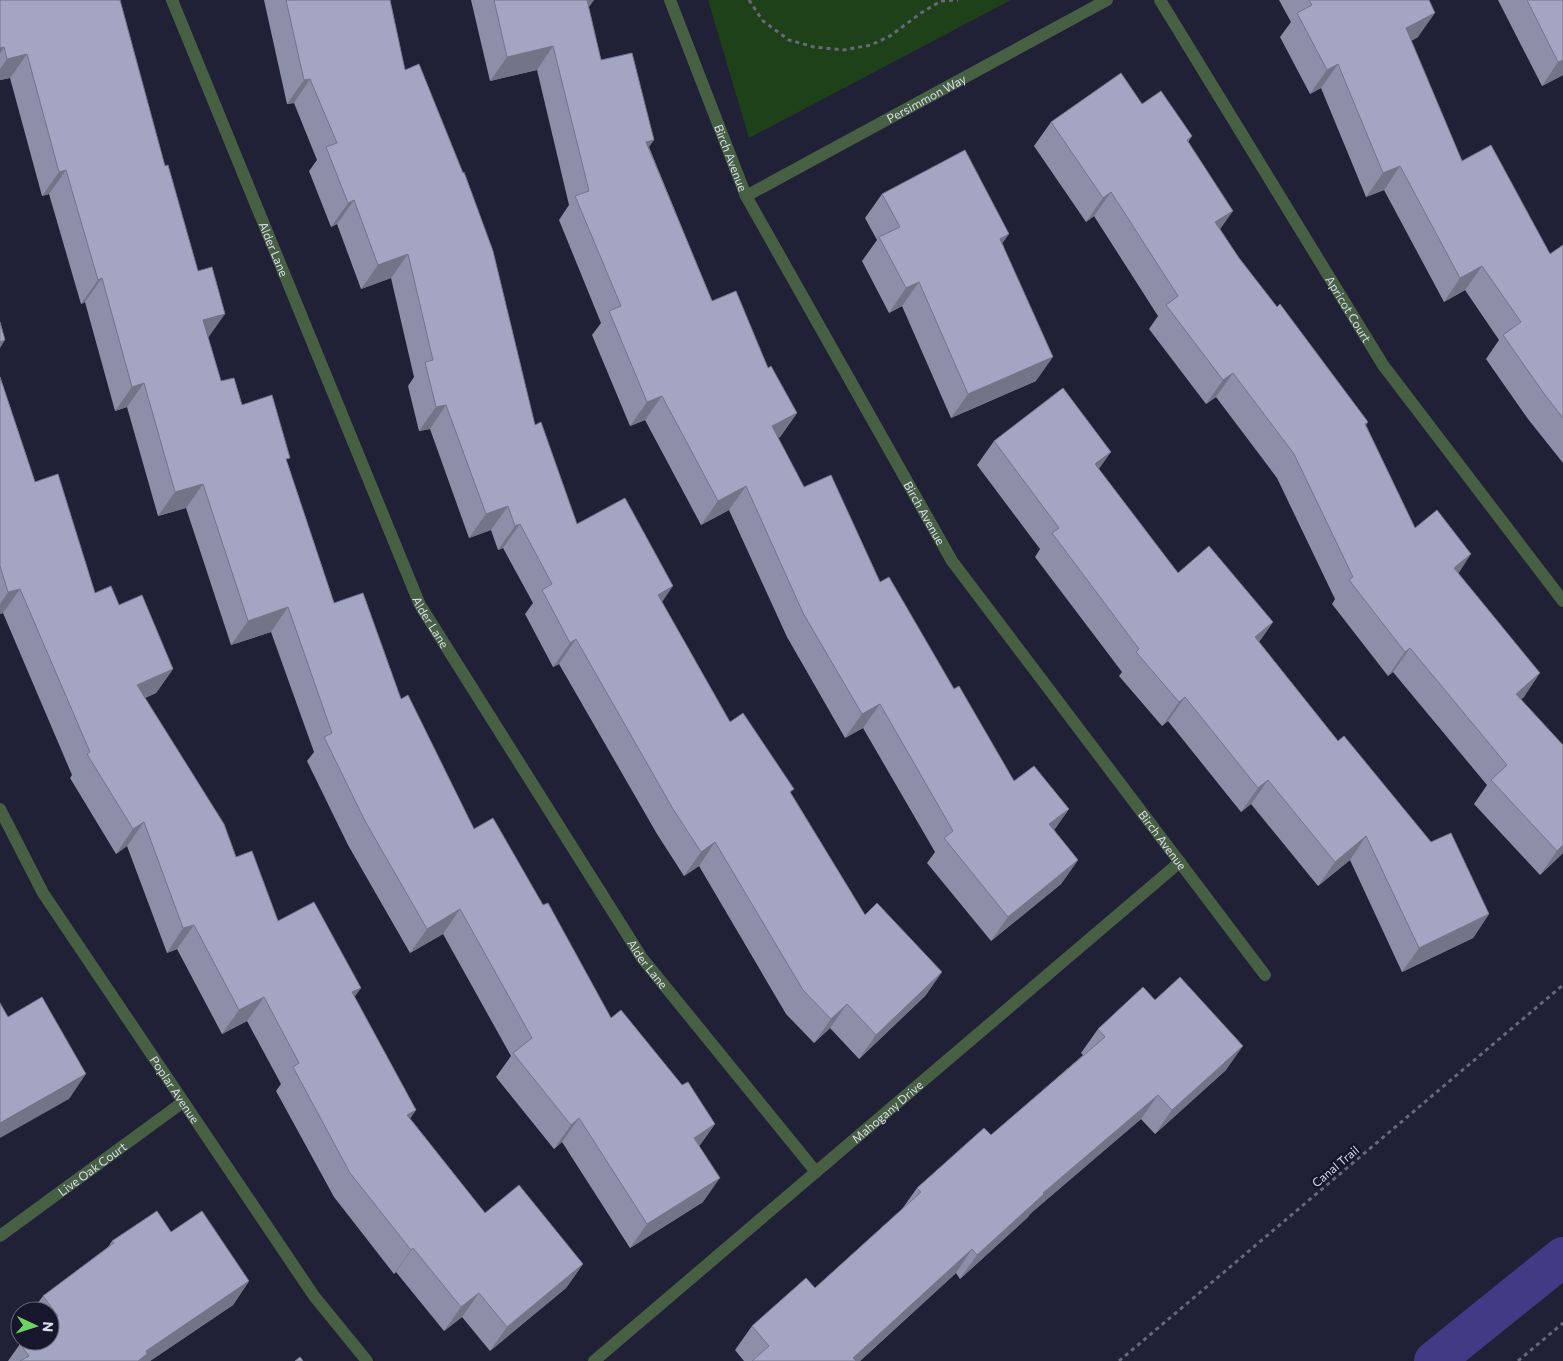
<svg xmlns="http://www.w3.org/2000/svg" width="1563" height="1361" font-family="Commissioner,sans-serif">
	<style>
		.green { fill: #1e411a }
		.lines { fill: none; stroke-linecap: round; stroke-linejoin: round }
		.canal { stroke: #423a84; stroke-width: 40 }
		.path { stroke: #68687b; stroke-width: 3; stroke-dasharray: 4 4; stroke-linecap: butt }
		.minor { stroke: #476044; stroke-width: 12 }
		.wall { fill: #8d8ea7 }
		.shaded-wall { fill: #737488 }
		.building { fill: #a4a5c2; stroke: #737488 }
		.labels { text-anchor: middle; dominant-baseline: central; stroke-width: 5; stroke-linejoin: round; paint-order: stroke }
		.street-label { font-size: 12px; fill: #dbdbeb; stroke: #17162c }
	</style>
	<rect width="100%" height="100%" fill="#202036"/>
	<polygon class="green" points="708,0 1011,0 749,138"/>
	<g class="lines">
		<polyline class="canal" points="1434,1361 1563,1257"/>
		<g class="path">
			<polyline points="749,0 763,21 789,40 814,47 844,50 871,45 890,36 921,13 941,1 958,0"/>
			<polyline points="1119,1361 1563,985"/>
			<polyline points="1518,1361 1563,1323"/>
		</g>
		<g class="minor">
			<path id="s1" d="M 172,0 L 420,605 L 642,958 L 816,1172"/>
			<path id="s2" d="M 670,0 L 746,196 L 952,561 L 1265,975"/>
			<path id="s3" d="M 1160,0 L 1383,365 L 1563,601"/>
			<path id="s4" d="M 746,196 L 1107,0"/>
			<path id="s5" d="M 0,809 L 43,893 L 314,1296 L 367,1361"/>
			<path id="s6" d="M 0,1236 L 183,1102"/>
			<path id="s7" d="M 594,1361 L 1180,862"/>
		</g>
	</g>
	<g class="wall">
		<polygon points="0,0 208,338 221,381 242,405 287,462 334,603 401,699 474,829 543,905 611,1018 682,1085 715,1124 699,1146 703,1202 630,1248 562,1142 554,1149 496,1077 511,1056 443,934 410,953 348,845 307,761 314,752 271,632 231,645 186,508 158,516 127,407 115,411 85,302 81,304 49,194 42,196 10,78 0,80"/>
		<polygon points="264,0 390,0 405,70 535,425 577,524 662,602 730,722 791,793 865,915 942,972 925,996 859,1059 830,1028 814,1043 786,1014 699,866 684,876 657,834 559,664 553,667 525,614 533,603 503,548 498,550 491,530 469,538 430,429 419,431 408,386 414,377 391,278 361,289 337,224 331,227 309,171 317,160 294,103 287,104"/>
		<polygon points="471,0 594,0 588,8 601,60 649,147 712,301 768,368 797,413 780,437 778,438 804,487 880,582 954,689 1014,781 1069,809 1054,830 1078,860 1061,884 991,941 927,863 935,852 863,728 845,738 787,637 729,510 701,525 645,420 630,426 592,335 601,323 559,220 569,205 537,70 490,81"/>
		<polygon points="1279,0 1429,0 1418,37 1411,41 1462,161 1550,254 1563,245 1563,463 1528,419 1486,359 1499,340 1465,290 1444,302 1384,190 1366,197 1321,88 1310,94 1280,37 1291,22"/>
		<polygon points="1498,0 1563,0 1563,75 1542,86"/>
		<polygon points="1142,104 1192,136 1188,142 1220,229 1239,258 1277,307 1368,422 1366,425 1415,528 1458,574 1524,697 1521,699 1563,853 1540,875 1474,804 1487,785 1393,672 1388,676 1332,604 1335,599 1277,478 1216,397 1206,404 1149,329 1158,316 1094,216 1086,222 1034,146 1051,122"/>
		<polygon points="882,194 1003,244 1036,381 951,418 902,306 889,313 862,261 877,240 865,218"/>
		<polygon points="0,377 35,482 95,593 119,605 173,669 156,693 145,698 236,857 278,921 361,988 354,996 416,1110 410,1118 485,1213 583,1264 566,1288 490,1351 462,1317 444,1331 396,1272 394,1274 334,1197 276,1091 281,1084 247,1021 222,1034 177,949 167,953 127,846 116,854 70,778 72,775 3,613 0,614"/>
		<polygon points="994,441 1099,469 1178,573 1273,622 1259,642 1338,741 1489,914 1473,938 1402,972 1350,860 1318,886 1251,804 1241,812 1168,721 1162,726 1119,676 1122,672 1035,557 1040,549 977,465"/>
		<polygon points="1155,1000 1226,1070 1155,1134 1141,1119 1031,1213 1027,1218 960,1279 956,1273 860,1361 744,1361 735,1350 752,1326 815,1288 902,1209 917,1188 991,1135 1083,1055 1081,1053 1098,1029"/>
		<polygon points="171,1232 249,1281 233,1305 150,1361 8,1361 20,1344 50,1341 50,1311 32,1311 43,1296 108,1247 112,1241"/>
	</g>
	<g class="shaded-wall">
		<polygon points="577,0 594,0 587,9"/>
		<polygon points="1435,13 1418,37 1389,52 1406,28"/>
		<polygon points="553,46 537,70 490,81 507,57"/>
		<polygon points="4,47 0,54 0,48"/>
		<polygon points="27,54 10,78 0,80 0,69 7,59"/>
		<polygon points="1563,60 1563,75 1542,86 1558,62"/>
		<polygon points="1338,64 1321,88 1310,94 1327,70"/>
		<polygon points="310,79 294,103 287,104 304,80"/>
		<polygon points="654,140 637,164 646,142"/>
		<polygon points="1400,166 1384,190 1366,197 1383,173"/>
		<polygon points="66,170 49,194 42,196 59,172"/>
		<polygon points="1111,192 1094,216 1086,222 1103,198"/>
		<polygon points="354,200 337,224 331,227 348,203"/>
		<polygon points="1233,211 1216,235 1215,222"/>
		<polygon points="1009,234 992,258 1000,239"/>
		<polygon points="408,254 391,278 361,289 378,265"/>
		<polygon points="1482,266 1465,290 1444,302 1460,278"/>
		<polygon points="102,278 85,302 81,304 98,280"/>
		<polygon points="919,282 902,306 889,313 906,288"/>
		<polygon points="225,314 208,338 203,320"/>
		<polygon points="5,340 0,348 0,342"/>
		<polygon points="1053,357 1036,381 951,418 968,394"/>
		<polygon points="1233,373 1216,397 1206,404 1223,380"/>
		<polygon points="144,383 127,407 115,411 132,387"/>
		<polygon points="662,396 645,420 630,426 647,402"/>
		<polygon points="446,405 430,429 419,431 436,407"/>
		<polygon points="797,413 780,437 755,450 772,426"/>
		<polygon points="1111,452 1094,476 1095,464"/>
		<polygon points="203,484 186,508 158,516 175,492"/>
		<polygon points="746,486 729,510 701,525 718,501"/>
		<polygon points="508,506 491,530 469,538 486,514"/>
		<polygon points="520,524 503,548 498,550 515,526"/>
		<polygon points="1471,554 1455,579 1454,568"/>
		<polygon points="673,586 656,611 658,595"/>
		<polygon points="20,589 3,613 0,614 0,604 8,592"/>
		<polygon points="288,607 271,632 231,645 248,621"/>
		<polygon points="1273,622 1256,646 1255,637"/>
		<polygon points="576,639 559,664 553,667 570,643"/>
		<polygon points="1410,648 1393,672 1388,676 1405,652"/>
		<polygon points="173,669 156,693 120,709 137,685"/>
		<polygon points="1540,673 1524,697 1499,718 1516,694"/>
		<polygon points="1185,697 1168,721 1162,726 1179,702"/>
		<polygon points="880,704 863,728 845,738 862,714"/>
		<polygon points="1268,780 1251,804 1241,812 1258,788"/>
		<polygon points="1069,809 1052,833 1049,824"/>
		<polygon points="144,822 127,846 116,854 133,829"/>
		<polygon points="1366,836 1350,860 1318,886 1335,862"/>
		<polygon points="715,842 699,866 684,876 701,852"/>
		<polygon points="1563,845 1563,853 1540,875 1557,851"/>
		<polygon points="1078,860 1061,884 991,941 1008,917"/>
		<polygon points="460,909 443,934 410,953 427,929"/>
		<polygon points="1489,914 1473,938 1402,972 1419,948"/>
		<polygon points="194,925 177,949 167,953 183,928"/>
		<polygon points="942,972 925,996 859,1059 876,1035"/>
		<polygon points="361,988 344,1012 352,992"/>
		<polygon points="264,997 247,1021 222,1034 239,1010"/>
		<polygon points="847,1004 830,1028 814,1043 831,1019"/>
		<polygon points="1243,1046 1226,1070 1155,1134 1172,1110"/>
		<polygon points="86,1074 69,1099 0,1138 0,1123"/>
		<polygon points="1158,1095 1141,1119 1031,1213 1027,1218 960,1279 977,1255 1043,1193"/>
		<polygon points="416,1110 399,1134 407,1115"/>
		<polygon points="579,1118 562,1142 554,1149 571,1125"/>
		<polygon points="715,1124 698,1148 694,1138"/>
		<polygon points="720,1178 703,1202 630,1248 647,1224"/>
		<polygon points="413,1248 396,1272 394,1274 411,1250"/>
		<polygon points="972,1249 956,1273 860,1361 851,1361 853,1358"/>
		<polygon points="583,1264 566,1288 490,1351 507,1327"/>
		<polygon points="249,1281 233,1305 150,1361 138,1361 146,1351"/>
		<polygon points="479,1293 462,1317 444,1331 461,1307"/>
	</g>
	<g class="building">
		<polygon points="0,0 120,0 165,166 168,165 198,271 212,267 225,314 203,320 221,381 234,378 242,405 272,395 290,458 286,459 334,603 363,593 401,699 408,695 474,829 493,818 543,905 548,903 611,1018 621,1010 682,1085 688,1082 715,1124 694,1138 720,1178 647,1224 579,1118 571,1125 513,1053 532,1038 460,909 427,929 365,821 324,737 332,733 288,607 248,621 203,484 175,492 144,383 132,387 102,278 98,280 66,170 59,172 27,54 7,59 4,47 0,48"/>
		<polygon points="286,0 390,0 405,70 419,64 463,173 464,172 493,251 535,425 541,422 577,524 625,498 673,586 658,595 730,722 743,713 794,789 790,792 865,915 877,903 942,972 876,1035 847,1004 831,1019 803,990 715,842 701,852 673,809 576,639 570,643 542,590 552,584 520,524 515,526 508,506 486,514 446,405 436,407 425,362 433,360 408,254 378,265 354,200 348,203 326,147 337,143 310,79 304,80"/>
		<polygon points="494,0 587,0 601,60 632,53 654,140 646,142 712,301 736,291 768,368 771,366 797,413 772,426 804,487 831,475 880,582 889,577 954,689 959,686 1014,781 1034,766 1069,809 1049,824 1078,860 1008,917 944,838 953,831 880,704 862,714 803,613 746,486 718,501 662,396 647,402 609,311 621,306 575,196 589,191 553,46 507,57"/>
		<polygon points="1309,0 1429,0 1435,13 1406,28 1462,161 1491,145 1550,254 1563,245 1563,418 1545,395 1503,335 1521,322 1482,266 1460,278 1400,166 1383,173 1338,64 1327,70 1297,13 1312,5"/>
		<polygon points="1527,0 1563,0 1563,60 1558,62"/>
		<polygon points="1121,73 1142,104 1161,91 1192,136 1187,140 1233,211 1215,222 1239,258 1277,307 1280,304 1368,422 1365,424 1415,528 1437,510 1471,554 1454,568 1540,673 1516,694 1563,745 1563,845 1557,851 1491,780 1507,765 1410,648 1405,652 1349,580 1353,577 1294,454 1233,373 1223,380 1166,305 1178,296 1111,192 1103,198 1051,122"/>
		<polygon points="965,150 1009,234 1000,239 1053,357 968,394 919,282 906,288 879,237 900,227 882,194"/>
		<polygon points="0,322 5,340 0,342"/>
		<polygon points="0,377 35,482 58,474 95,593 111,586 119,605 142,595 173,669 137,685 224,824 236,857 252,851 278,921 314,902 361,988 352,992 416,1110 407,1115 485,1213 519,1185 583,1264 507,1327 479,1293 461,1307 413,1248 411,1250 350,1173 293,1067 299,1063 264,997 239,1010 194,925 183,928 144,822 133,829 87,754 90,752 20,589 8,592 0,566"/>
		<polygon points="1063,388 1111,452 1095,464 1178,573 1209,546 1273,622 1255,637 1338,741 1344,736 1431,842 1451,833 1489,914 1419,948 1366,836 1335,862 1268,780 1258,788 1185,697 1179,702 1136,652 1139,649 1052,533 1059,528 994,441"/>
		<polygon points="1180,977 1243,1046 1172,1110 1158,1095 1043,1193 1044,1194 977,1255 972,1249 853,1358 856,1361 752,1361 769,1346 752,1326 806,1278 815,1288 921,1192 917,1188 984,1128 991,1135 1105,1037 1098,1029 1143,987 1155,1000"/>
		<polygon points="42,997 86,1074 0,1123 0,1003 8,1017"/>
		<polygon points="157,1211 171,1232 202,1211 249,1281 146,1351 147,1354 138,1361 20,1361 29,1356 20,1344 24,1341 50,1341 50,1321 58,1316 43,1296 114,1243 112,1241"/>
		<polygon points="300,1357 303,1361 295,1361"/>
	</g>
	<g class="labels">
		<g class="street-label">
			<text stroke="none"><textPath href="#s4" startOffset="205">Persimmon Way</textPath></text>
			<text stroke="none"><textPath href="#s2" startOffset="169">Birch Avenue</textPath></text>
			<text stroke="none"><textPath href="#s1" startOffset="269">Alder Lane</textPath></text>
			<text stroke="none"><textPath href="#s3" startOffset="362">Apricot Court</textPath></text>
			<text stroke="none"><textPath href="#s2" startOffset="574">Birch Avenue</textPath></text>
			<text stroke="none"><textPath href="#s1" startOffset="674">Alder Lane</textPath></text>
			<text stroke="none"><textPath href="#s2" startOffset="979">Birch Avenue</textPath></text>
			<text stroke="none"><textPath href="#s1" startOffset="1079">Alder Lane</textPath></text>
			<text stroke="none"><textPath href="#s5" startOffset="331">Poplar Avenue</textPath></text>
			<text stroke="none"><textPath href="#s7" startOffset="385">Mahogany Drive</textPath></text>
			<text transform="translate(1335 1166) rotate(-40)">Canal Trail</text>
			<text stroke="none"><textPath href="#s6" startOffset="114">Live Oak Court</textPath></text>
		</g>
	</g>
	<g transform="translate(35 1326) rotate(94)"><circle r="24" fill="#17162c" stroke="#656578"/>
	<path d="M0-4L9 19L0 12L-9 19Z" fill="#6dd361"/>
	<text y="-8" font-size="14" font-weight="bold" text-anchor="middle" fill="#dbdbeb">N</text>
	</g>
</svg>
